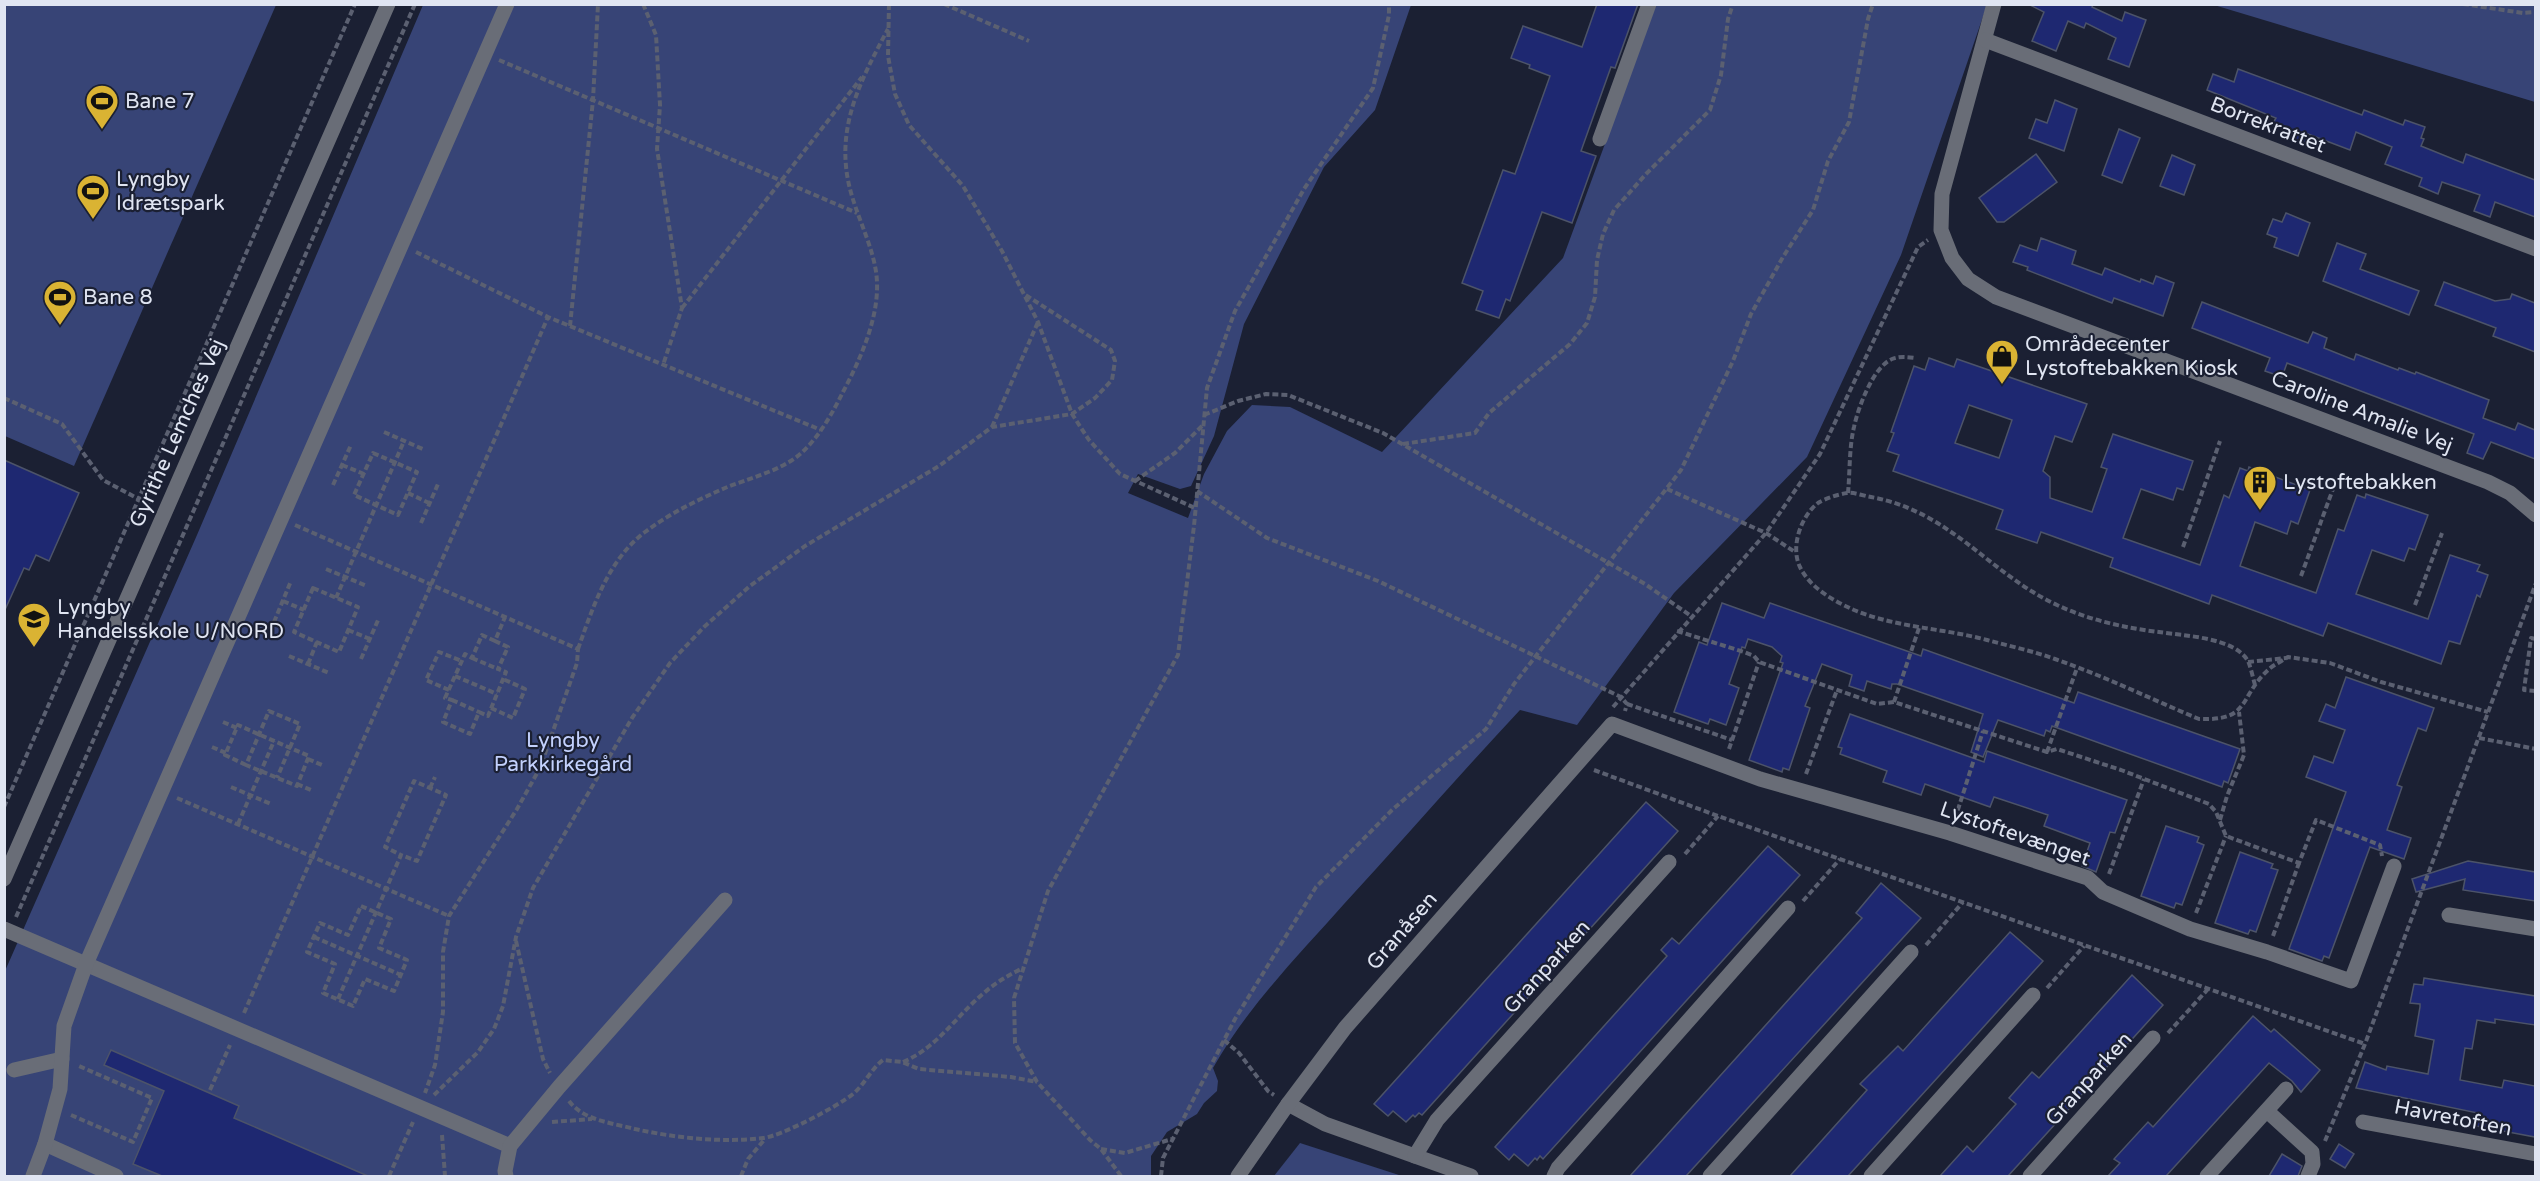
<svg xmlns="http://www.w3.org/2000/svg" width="2540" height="1181" font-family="'Varela Round',sans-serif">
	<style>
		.green { fill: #374476 }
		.building { fill: #1e2871; stroke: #4c5369; stroke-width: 1.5; fill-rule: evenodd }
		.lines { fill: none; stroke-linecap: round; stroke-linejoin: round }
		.path { stroke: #5b6071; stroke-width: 4; stroke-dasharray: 6 3; stroke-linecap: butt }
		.minor { stroke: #696d77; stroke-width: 15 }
		.labels { text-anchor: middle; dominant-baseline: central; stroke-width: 4.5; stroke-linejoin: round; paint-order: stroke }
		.poi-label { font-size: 21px; fill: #e0e5f2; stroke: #1b2033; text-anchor: start }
		.street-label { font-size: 21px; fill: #e0e5f2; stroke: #1b2033 }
		.park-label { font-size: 21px; fill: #c3d1fd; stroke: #1b2033 }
	</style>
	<rect width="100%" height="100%" fill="#1b2033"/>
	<g class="green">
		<polygon points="5,4 276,5 74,466 5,436"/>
		<path d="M 423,5 L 1411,5 L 1375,110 L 1324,167 L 1244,324 L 1214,436 L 1191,486 L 1180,489 L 1138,474 L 1128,493 L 1188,518 L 1204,474 L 1227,431 L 1252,405 L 1290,407 L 1382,452 L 1563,258 L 1656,5 L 1987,5 L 1901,255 L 1807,457 L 1674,593 L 1577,725 L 1520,710 C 1460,774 1403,840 1344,904 C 1297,957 1248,1006 1213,1068 L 1218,1081 L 1217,1091 L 1204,1103 L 1197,1114 L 1167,1132 L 1151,1156 L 1151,1176 L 5,1176 L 5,971 L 197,535 Z"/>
		<polygon points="2214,5 2535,5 2535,102"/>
		<polygon points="1300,1143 1402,1176 1274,1176"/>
	</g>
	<g class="building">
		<polygon points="1597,4 1638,4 1615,68 1611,67 1581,151 1596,156 1572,223 1542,212 1510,301 1506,299 1499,318 1476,310 1483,291 1462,283 1503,170 1515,174 1550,76 1529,68 1530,65 1511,58 1523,26 1582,47"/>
		<polygon points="2028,4 2093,4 2092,7 2122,21 2125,12 2146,20 2129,67 2108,59 2116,38 2086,23 2084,28 2068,21 2056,51 2032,41 2044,12"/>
		<polygon points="2238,69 2362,115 2364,110 2403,125 2405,120 2425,127 2421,138 2424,139 2421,146 2463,163 2466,154 2535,180 2535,217 2495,202 2490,217 2474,211 2480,195 2442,182 2438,194 2419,186 2422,178 2385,164 2392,147 2356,132 2350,150 2308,134 2305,143 2283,135 2286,128 2273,123 2276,118 2207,90 2213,74 2234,82"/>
		<polygon points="2055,100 2077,109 2064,151 2029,138 2036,119 2047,123"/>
		<polygon points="2119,129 2140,138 2122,183 2102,175"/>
		<polygon points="2036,154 2057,182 2004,222 1997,222 1979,198"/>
		<polygon points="2172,155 2195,165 2184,195 2160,186"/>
		<polygon points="2286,213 2310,223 2298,256 2274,247 2277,238 2267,234 2273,219 2282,222"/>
		<polygon points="2041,238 2076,251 2072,264 2102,275 2105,268 2140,282 2141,279 2153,284 2156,276 2174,283 2163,316 2114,298 2112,303 2027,270 2028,267 2013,262 2020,245 2037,251"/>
		<polygon points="2337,243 2366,254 2360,269 2419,291 2409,315 2323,281"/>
		<polygon points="2444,282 2495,301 2510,299 2512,294 2535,303 2535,352 2493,336 2496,328 2435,305"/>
		<polygon points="2202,302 2308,343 2313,332 2327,338 2324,348 2354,360 2356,354 2398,370 2399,368 2415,374 2416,372 2489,400 2483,418 2515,430 2518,423 2535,430 2535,459 2491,442 2483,459 2467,453 2474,434 2287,363 2282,377 2265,371 2270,358 2192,328"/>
		<path d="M 1929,358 L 1954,367 L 1957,359 L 2087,404 L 2072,442 L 2055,436 L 2043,471 L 2050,477 L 2050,498 L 2092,512 L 2107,469 L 2101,467 L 2113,434 L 2193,461 L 2183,490 L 2177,488 L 2173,500 L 2141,489 L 2123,538 L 2200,565 L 2224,495 L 2229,498 L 2240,468 L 2248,471 L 2249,467 L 2310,490 L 2298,524 L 2291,521 L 2287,534 L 2255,522 L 2240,566 L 2316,593 L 2338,529 L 2344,531 L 2357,495 L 2365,498 L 2366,494 L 2428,515 L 2415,550 L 2409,548 L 2404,561 L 2372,550 L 2356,594 L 2428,619 L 2450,555 L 2480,565 L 2477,571 L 2488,575 L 2480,597 L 2477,595 L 2460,644 L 2449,641 L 2441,664 L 2328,623 L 2323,636 L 2212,595 L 2209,604 L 2110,567 L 2113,558 L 2041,532 L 2037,543 L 1996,529 L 2003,510 L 1893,471 L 1899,455 L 1887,451 L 1894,433 L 1891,432 L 1914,366 L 1925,370 ZM 1969,405 L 2012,420 L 1999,458 L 1955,443 Z"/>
		<polygon points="4,460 79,493 49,561 36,555 29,570 24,568 4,612"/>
		<polygon points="1722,603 1764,618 1770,603 1921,656 1923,649 2074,703 2078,692 2240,749 2228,783 2224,781 2222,787 2052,726 2050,732 2046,730 2044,736 1998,720 1983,757 1971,752 1983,714 1897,684 1892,684 1891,689 1867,681 1864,691 1849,686 1852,675 1822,664 1805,706 1810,708 1789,770 1783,768 1782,772 1749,760 1783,663 1780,662 1782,656 1772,647 1748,639 1745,648 1742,647 1729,684 1739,688 1726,725 1710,719 1708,724 1674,712 1699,642 1707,645"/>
		<polygon points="2346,677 2434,708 2426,731 2418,728 2397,785 2402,787 2387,830 2411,838 2404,859 2370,847 2329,958 2324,956 2322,961 2289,949 2346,792 2306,777 2314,756 2333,763 2345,730 2319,721 2326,704 2335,708"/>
		<polygon points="1850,714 1984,762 1987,751 2127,800 2115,833 2110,832 2096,872 2082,866 2090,843 2044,826 2048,815 1994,797 1990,807 1925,784 1921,795 1883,782 1887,771 1840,754 1842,748 1838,747"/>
		<polygon points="1646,802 1678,831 1422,1115 1419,1113 1415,1117 1413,1115 1406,1122 1393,1111 1388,1116 1374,1104"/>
		<polygon points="2166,826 2199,837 2197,842 2204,845 2182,905 2176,903 2174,908 2141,896"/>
		<polygon points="1768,846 1800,875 1543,1159 1540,1156 1537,1160 1535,1158 1528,1166 1514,1154 1509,1160 1495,1147 1667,956 1661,950 1672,938 1679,944"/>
		<polygon points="2240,852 2273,864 2271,868 2278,870 2256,932 2250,930 2248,934 2215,923"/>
		<polygon points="2468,861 2535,872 2535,901 2463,890 2465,879 2416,892 2412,879"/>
		<polygon points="1881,883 1921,918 1686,1176 1630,1176 1862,918 1856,913"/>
		<polygon points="2010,932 2043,961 1969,1043 1848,1176 1790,1176 1867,1090 1860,1084 1898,1046 1903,1051"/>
		<polygon points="2132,975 2163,1005 2008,1176 1940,1176 1967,1146 1973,1152 2016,1104 2009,1098 2032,1072 2039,1078"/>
		<polygon points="2424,978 2535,996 2535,1025 2495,1019 2495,1023 2477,1020 2472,1049 2465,1048 2460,1080 2502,1088 2504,1080 2535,1086 2535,1137 2476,1126 2478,1113 2356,1088 2365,1062 2386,1070 2387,1066 2428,1074 2434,1040 2415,1036 2420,1007 2420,1004 2410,1003 2414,984 2423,985"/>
		<polygon points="2253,1016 2271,1032 2274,1029 2320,1070 2301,1092 2292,1081 2269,1063 2166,1176 2108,1176 2120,1163 2114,1159 2148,1122 2153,1127"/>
		<polygon points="111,1050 239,1106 234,1118 368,1176 162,1176 133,1164 164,1091 104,1065"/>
		<polygon points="2339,1144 2354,1154 2345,1168 2330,1159"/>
		<polygon points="2282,1154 2302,1166 2298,1176 2269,1176"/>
	</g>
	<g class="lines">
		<g class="path">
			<polyline points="643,4 656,35 660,105 657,149 682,308 663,365"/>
			<polyline points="889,4 888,56 895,94 909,125 963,186 1002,251 1038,322 1072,414 1089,440 1120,474 1195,508"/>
			<polyline points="944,4 1029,41"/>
			<polyline points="2463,4 2523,13 2536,12"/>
			<polyline points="499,60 857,213"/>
			<polyline points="416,252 548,317 821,430"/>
			<polyline points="682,308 862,77"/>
			<polyline points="570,326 593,100 598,4"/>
			<polyline points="4,398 62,424 103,480 150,505"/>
			<polyline points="1204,415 1238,401 1266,394 1288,395 1383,433 1645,584 1691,616"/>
			<polyline points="992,427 1038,322"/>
			<polyline points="384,432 425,450"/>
			<polyline points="1403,444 1475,433 1489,413 1570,344 1587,323 1595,297 1597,260 1603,234 1614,210 1646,174 1710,110 1721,75 1728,19 1733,4"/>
			<polygon points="373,453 417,472 398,515 354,495"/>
			<polyline points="342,465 364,474"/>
			<polyline points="1135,481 1175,453 1203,425"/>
			<polyline points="333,485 351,445"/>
			<polyline points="1667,489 1766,533 1795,552"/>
			<polyline points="1197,491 1267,538 1378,581 1621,697 1627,704 1625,711"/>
			<polyline points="408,493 429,503"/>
			<path d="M 1848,493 C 1850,472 1849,448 1854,427 C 1858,408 1873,367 1892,359 C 1900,356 1907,357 1915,358"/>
			<polyline points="421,523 438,484"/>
			<polyline points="295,525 578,649 577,663 540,768 517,809 449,916 443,952 443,1012 435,1065 425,1093"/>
			<polyline points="2183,547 2220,441"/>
			<polyline points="326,569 367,586"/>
			<polyline points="2301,576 2337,478"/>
			<polygon points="313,588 358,607 339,652 294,632"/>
			<polyline points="336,598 404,441"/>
			<polyline points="283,601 304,610"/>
			<polyline points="2415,605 2442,533"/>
			<polyline points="274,622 291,581"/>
			<polyline points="348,630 370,639"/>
			<polyline points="1677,631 1744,652 1754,656 1759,662 1877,704 1894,702 2047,752 2057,749 2121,770 2209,804 2216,812 2226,836 2299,863 2316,820 2380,845 2382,856"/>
			<polyline points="2536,639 2531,638 2524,690 2536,691"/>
			<polyline points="495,641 482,635 472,658 465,654 445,698 452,700 443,722 470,734 479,712 488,716 506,672 498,669 508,647 495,641 505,617"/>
			<path d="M 578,649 C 593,607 608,560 645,532 C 669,514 697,500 725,488 C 749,478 778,472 799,455 C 818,439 832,414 843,392 C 862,356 884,308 875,266 C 868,232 849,202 846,166 C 841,116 865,72 888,29"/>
			<polyline points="289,656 329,673"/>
			<polyline points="472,658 498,669"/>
			<polyline points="361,659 379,618"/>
			<polyline points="2248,662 2286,658"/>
			<polyline points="308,664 317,642"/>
			<polyline points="455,676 497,694"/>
			<path d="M 2255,685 C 2253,678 2251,668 2248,661 C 2234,637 2184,636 2159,632 C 2125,628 2089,620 2057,605 C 1988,573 1952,512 1871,497 C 1864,496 1854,492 1847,493 C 1839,494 1824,499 1818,503 C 1801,516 1790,547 1800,567 C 1810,588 1834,601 1854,610 C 1897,628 1943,628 1987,640 C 2009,646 2033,651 2055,659 C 2104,676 2151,699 2199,719 C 2251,721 2238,698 2268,670 C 2273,665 2282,661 2288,657 L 2330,663 L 2381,682 L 2488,712"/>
			<polyline points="449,690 426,680 439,652 462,661"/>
			<polyline points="452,700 479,712"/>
			<polyline points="1894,702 1919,628"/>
			<polyline points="1627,704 1732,740"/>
			<polyline points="1613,707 1766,533 1820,454 1918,247 1928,240"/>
			<polyline points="491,708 513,718 525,689 503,679"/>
			<polyline points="223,722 237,728"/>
			<polyline points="2479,738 2536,749"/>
			<polyline points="212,747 226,753"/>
			<polyline points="1729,749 1759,662"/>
			<polyline points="2047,752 2077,668"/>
			<polyline points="308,759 322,765"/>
			<path d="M 246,765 L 225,755 L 238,725 C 262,736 286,746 309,756 L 297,786 L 246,765 L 269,711 L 300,724 L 277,778"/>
			<polyline points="1594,770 1718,816 2365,1044"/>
			<polyline points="1806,774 1837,690"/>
			<polyline points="297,784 311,790"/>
			<polyline points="231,787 271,804"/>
			<polyline points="430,788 435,777"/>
			<polyline points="177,798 449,916"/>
			<polyline points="4,807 355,4"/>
			<polyline points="1955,819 1983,731"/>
			<polyline points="2220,820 2227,796 2244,755 2239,712"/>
			<polyline points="238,824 274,741"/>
			<polyline points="1685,854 1718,816"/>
			<polyline points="2109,874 2144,779"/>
			<polyline points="1803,901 1840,859"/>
			<polygon points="361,906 391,919 379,948 407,960 394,991 365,979 353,1006 323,993 335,964 307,952 320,923 348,935"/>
			<polyline points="2196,913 2226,836"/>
			<polyline points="16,917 415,4"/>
			<polyline points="2273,936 2299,863"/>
			<polyline points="314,937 401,975"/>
			<polyline points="516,941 543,1059 550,1073"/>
			<polyline points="1926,945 1963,902"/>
			<polyline points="2047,988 2084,946"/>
			<polyline points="338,999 401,855 417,861 446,795 414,781 385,847 401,855"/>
			<polyline points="244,1013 548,317"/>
			<polyline points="2168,1033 2208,989"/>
			<polyline points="1224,1040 1239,1053 1268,1091 1274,1095"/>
			<path d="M 903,1062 C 938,1047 956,1016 984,993 C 996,982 1009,975 1023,968"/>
			<polyline points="210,1090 230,1045"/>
			<polyline points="434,1095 478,1052 494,1029 503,1006 516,937 533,888 632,718 670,663 704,627 750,586 805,546 939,466 992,427 1072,414 1095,398 1112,380 1115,361 1111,350 1024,294"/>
			<path d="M 569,1101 C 584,1121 613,1123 635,1129 C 676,1138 722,1143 763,1138 C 782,1136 838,1106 853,1094 C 865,1084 871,1069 883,1060 L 902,1062 L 919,1069 L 1011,1077 L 1037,1082"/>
			<polyline points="71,1115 133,1142 152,1098 79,1066"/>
			<polyline points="552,1122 592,1119"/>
			<polyline points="442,1135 445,1176"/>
			<polyline points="2325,1141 2365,1044 2536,583"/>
			<polyline points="1101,1149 1125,1153 1172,1139"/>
			<polyline points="389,1176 413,1122"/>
			<polyline points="741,1176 748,1159 765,1139"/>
			<polyline points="1121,1176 1101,1149 1090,1140 1037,1082 1015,1043 1014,998 1048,891 1178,655 1194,526 1207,388 1235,311 1304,189 1373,88 1389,15 1389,4"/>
			<polyline points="1161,1176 1163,1158 1235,1019 1316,887 1392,810 1486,729 1514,684 1681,470 1733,361 1751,314 1783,257 1813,210 1828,161 1849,122 1868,19 1873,4"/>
		</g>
		<g class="minor">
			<polyline points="1994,4 1942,194 1941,230 1952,258 1968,279 1996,297 2488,482 2510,493 2536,515"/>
			<polyline points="1985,40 2536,249"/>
			<polyline points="1600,139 1649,4"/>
			<polyline points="4,879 388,4"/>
			<polyline points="2449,915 2536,929"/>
			<polyline points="4,929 510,1146"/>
			<polyline points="14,1070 62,1059"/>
			<polyline points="1288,1104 1325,1124 1471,1176"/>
			<polyline points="2267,1111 2312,1152 2313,1164 2308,1176"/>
			<polyline points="2363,1122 2536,1154"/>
			<polyline points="45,1144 116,1176"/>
			<polyline points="1415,1156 1437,1120 1669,862"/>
			<polyline points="33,1176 45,1144 60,1089 64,1026 86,964 507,4"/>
			<polyline points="506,1176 505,1171 510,1146 559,1087 725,900"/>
			<polyline points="1238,1176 1288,1104 1345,1028 1612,724 1760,779 1950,833 2088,878 2103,892 2190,929 2267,952 2351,981 2394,866"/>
			<polyline points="1554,1176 1558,1168 1788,908"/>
			<polyline points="1710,1176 1911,952"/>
			<polyline points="1871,1176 2033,995"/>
			<polyline points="2030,1176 2153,1038"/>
			<polyline points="2207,1176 2286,1089"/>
		</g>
	</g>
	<defs>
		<symbol id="stadium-pin" viewBox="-11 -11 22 30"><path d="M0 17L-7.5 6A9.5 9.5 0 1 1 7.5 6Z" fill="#dab333" stroke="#1b2033"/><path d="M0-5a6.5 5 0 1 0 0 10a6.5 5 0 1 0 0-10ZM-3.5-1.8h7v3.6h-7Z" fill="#111"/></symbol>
		<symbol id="shop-pin" viewBox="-11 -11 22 30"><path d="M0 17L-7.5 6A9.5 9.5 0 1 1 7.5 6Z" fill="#dab333" stroke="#1b2033"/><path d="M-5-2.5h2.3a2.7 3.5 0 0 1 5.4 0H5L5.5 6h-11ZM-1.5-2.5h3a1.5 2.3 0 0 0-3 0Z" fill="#111"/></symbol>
		<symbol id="building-pin" viewBox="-11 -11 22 30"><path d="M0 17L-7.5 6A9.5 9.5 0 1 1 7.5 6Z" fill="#dab333" stroke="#1b2033"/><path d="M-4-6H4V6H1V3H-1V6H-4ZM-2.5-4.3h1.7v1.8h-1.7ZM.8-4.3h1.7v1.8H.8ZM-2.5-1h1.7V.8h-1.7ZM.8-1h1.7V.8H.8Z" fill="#111"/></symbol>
		<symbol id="school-pin" viewBox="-11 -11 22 30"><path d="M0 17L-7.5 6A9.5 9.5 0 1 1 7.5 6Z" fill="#dab333" stroke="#1b2033"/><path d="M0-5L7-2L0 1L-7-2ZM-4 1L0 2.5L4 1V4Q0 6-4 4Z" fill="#111"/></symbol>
	</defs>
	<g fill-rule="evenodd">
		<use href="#stadium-pin" x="83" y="82" width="38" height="52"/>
		<use href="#stadium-pin" x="74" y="172" width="38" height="52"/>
		<use href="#stadium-pin" x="41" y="278" width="38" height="52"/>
		<use href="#shop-pin" x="1983" y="337" width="38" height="52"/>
		<use href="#building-pin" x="2241" y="463" width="38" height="52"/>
		<use href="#school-pin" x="15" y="600" width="38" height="52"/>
	</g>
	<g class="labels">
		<g class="poi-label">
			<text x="125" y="101">Bane 7</text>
			<text x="116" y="179">Lyngby<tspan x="116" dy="24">Idrætspark</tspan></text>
			<text x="83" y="297">Bane 8</text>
			<text x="2025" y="344">Områdecenter<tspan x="2025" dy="24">Lystoftebakken Kiosk</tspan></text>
			<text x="2283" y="482">Lystoftebakken</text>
			<text x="57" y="607">Lyngby<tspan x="57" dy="24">Handelsskole U/NORD</tspan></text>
		</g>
		<g class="street-label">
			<text transform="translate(2268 125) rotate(21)">Borrekrattet</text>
			<text transform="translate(2362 412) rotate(21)">Caroline Amalie Vej</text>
			<text transform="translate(177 433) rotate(-66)">Gyrithe Lemches Vej</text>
			<text transform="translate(2015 834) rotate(19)">Lystoftevænget</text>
			<text transform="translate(1402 931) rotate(-49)">Granåsen</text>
			<text transform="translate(1547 967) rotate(-48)">Granparken</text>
			<text transform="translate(2089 1079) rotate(-48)">Granparken</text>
			<text transform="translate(2453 1118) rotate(11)">Havretoften</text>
		</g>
		<g class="park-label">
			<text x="563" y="740">Lyngby<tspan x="563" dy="24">Parkkirkegård</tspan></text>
		</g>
	</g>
	<rect width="2540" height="1181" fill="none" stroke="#e0e5f2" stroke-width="12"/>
</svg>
